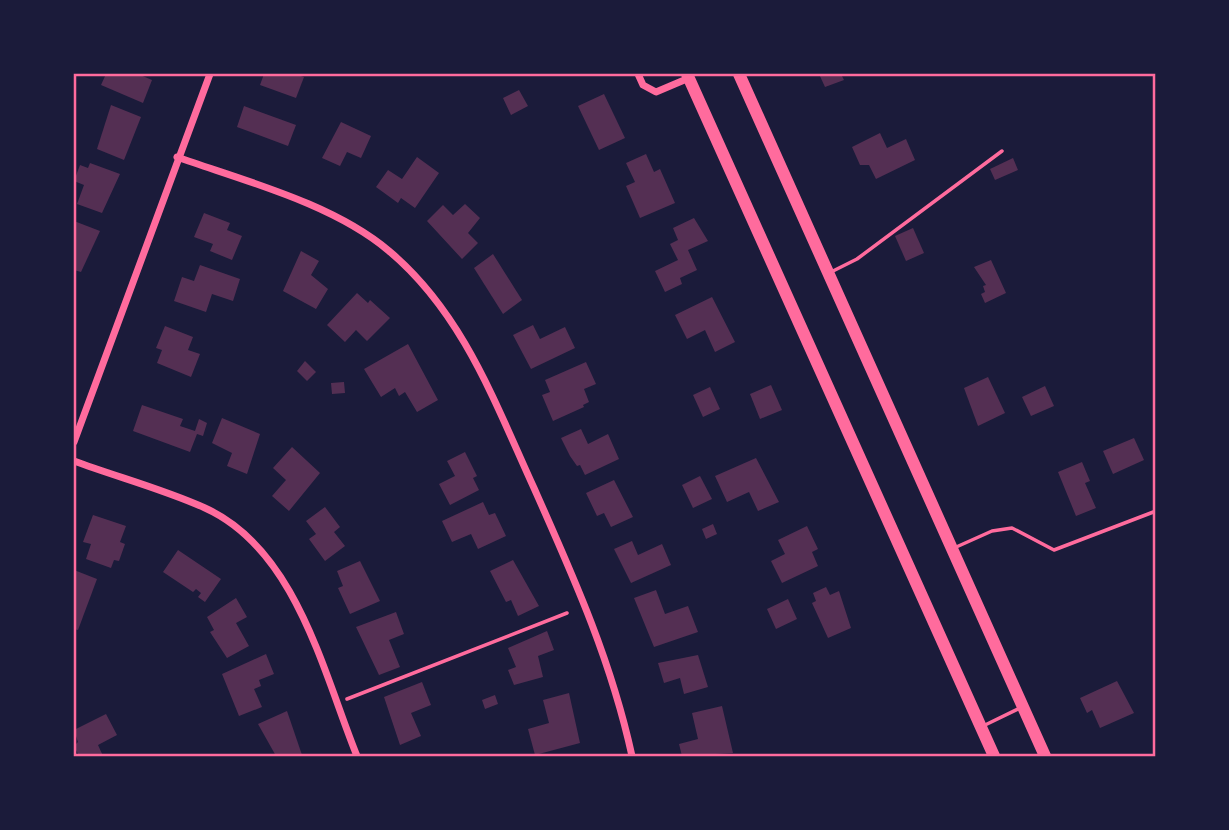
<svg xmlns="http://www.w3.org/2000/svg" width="1229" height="830" font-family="'Source Sans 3',sans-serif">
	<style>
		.building { fill: #542f53 }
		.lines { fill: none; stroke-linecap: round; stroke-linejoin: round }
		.path { stroke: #ff6b9d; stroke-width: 3.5 }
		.service { stroke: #ff6b9d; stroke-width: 3.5 }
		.minor { stroke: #ff6b9d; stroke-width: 7 }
		.primary { stroke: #ff6b9d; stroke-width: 12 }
		.neatline { fill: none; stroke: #ff6b9d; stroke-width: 2.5 }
	</style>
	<rect width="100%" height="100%" fill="#1b1b3a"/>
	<g class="building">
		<polygon points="106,74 138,74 152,80 143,103 101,85"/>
		<polygon points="264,74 294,74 304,77 296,98 260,85"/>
		<polygon points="819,74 841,74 844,80 825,87"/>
		<polygon points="519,90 528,106 511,115 503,98"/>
		<polygon points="604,94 625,138 599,150 578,106"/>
		<polygon points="111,105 141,117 124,160 97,149"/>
		<polygon points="244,106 296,125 288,146 237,127"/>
		<polygon points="341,122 371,136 361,158 347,152 340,166 322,158"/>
		<polygon points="880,133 887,148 906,139 915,160 876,179 869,165 860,165 852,147"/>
		<polygon points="646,154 654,172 660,169 675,203 640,218 626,186 635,182 626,163"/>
		<polygon points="417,157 439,173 415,208 401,198 398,203 376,187 388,170 402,179"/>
		<polygon points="1013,158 1018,170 995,180 990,169"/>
		<polygon points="90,163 120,174 102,213 77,204 84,185 74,181 80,165 88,168"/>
		<polygon points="465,204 480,218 468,233 478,243 462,259 427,221 443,205 453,215"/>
		<polygon points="204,213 230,223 227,230 242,236 232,260 210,251 213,244 194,237"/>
		<polygon points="694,218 708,241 688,250 697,270 680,278 682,284 665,292 655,271 678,260 670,244 678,240 673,228"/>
		<polygon points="74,221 100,231 81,272 74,270"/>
		<polygon points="913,228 924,253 906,261 895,236"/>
		<polygon points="301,251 319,261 311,275 328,289 316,309 283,291"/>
		<polygon points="493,254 522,300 503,314 474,268"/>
		<polygon points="991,260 1006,293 985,303 981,294 985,292 983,286 986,285 974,267"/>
		<polygon points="200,265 240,279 233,301 212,294 206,312 174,301 182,277 194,281"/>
		<polygon points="357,293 368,303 370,300 390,318 367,341 356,330 345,342 327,325"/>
		<polygon points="712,297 735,342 715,352 705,330 687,339 675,315"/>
		<polygon points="533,325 540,339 565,327 575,348 531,369 513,335"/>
		<polygon points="165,326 193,337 188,350 200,354 191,377 157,363 162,350 156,348"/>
		<polygon points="408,344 438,400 417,412 405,392 399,396 395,388 381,397 364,369"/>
		<polygon points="305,361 316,372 307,381 297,371"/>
		<polygon points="586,362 596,384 584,389 589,402 583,405 584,407 553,421 542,395 550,392 545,380"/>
		<polygon points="988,377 1005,413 978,426 964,388"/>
		<polygon points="344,382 345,393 332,394 331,383"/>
		<polygon points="771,385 782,410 760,419 750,394"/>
		<polygon points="1045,386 1054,406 1031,416 1022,397"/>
		<polygon points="710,387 720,409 703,417 693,395"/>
		<polygon points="142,405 183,419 180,426 195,431 199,419 207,423 203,436 197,434 190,452 133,431"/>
		<polygon points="222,418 260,434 247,474 227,466 232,453 212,443"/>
		<polygon points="581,429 588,444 608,434 619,459 585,475 580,465 577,466 570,456 561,438"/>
		<polygon points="1134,438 1144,460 1113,474 1103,451"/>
		<polygon points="292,447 320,473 289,511 272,496 286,480 273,468"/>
		<polygon points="465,452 477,476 473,478 479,490 450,505 439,484 455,476 447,461"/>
		<polygon points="756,458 779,502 758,511 749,492 727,502 715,476"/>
		<polygon points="1082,462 1090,481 1085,483 1096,508 1076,516 1058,472"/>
		<polygon points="700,476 712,499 693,508 682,485"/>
		<polygon points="614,480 633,517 611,527 604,513 597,516 586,493"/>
		<polygon points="483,502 489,515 495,513 506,536 478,549 471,534 452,542 442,521"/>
		<polygon points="325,507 340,527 334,532 345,546 325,561 309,539 316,534 306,521"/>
		<polygon points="93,515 126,526 120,542 125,544 119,561 114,560 111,568 86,559 91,544 83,542"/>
		<polygon points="713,524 717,534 706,539 702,529"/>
		<polygon points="807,526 818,549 812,552 818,566 782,583 771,561 785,554 778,540"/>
		<polygon points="632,541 638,555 662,544 671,565 631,583 614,549"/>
		<polygon points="178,550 221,579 205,602 198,597 201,593 196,589 193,592 163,572"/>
		<polygon points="513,560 539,606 518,616 511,600 506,602 490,571"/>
		<polygon points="360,561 380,601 350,614 338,588 343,586 337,571"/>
		<polygon points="74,570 97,579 78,630 74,629"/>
		<polygon points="826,587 830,595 839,591 851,628 828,638 812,603 816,601 813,593"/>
		<polygon points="656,590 665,614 688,606 698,632 654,647 634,598"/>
		<polygon points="236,598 247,617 236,623 249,646 227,658 210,632 214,630 207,617"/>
		<polygon points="788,599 797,619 776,629 767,609"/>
		<polygon points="396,612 404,634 389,640 400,667 379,675 356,627"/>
		<polygon points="547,631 554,650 538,656 543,677 514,685 508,670 516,667 508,648"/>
		<polygon points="266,654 274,674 259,680 261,686 254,689 262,707 239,716 222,674"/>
		<polygon points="698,655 708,687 684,694 680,678 664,683 658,663"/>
		<polygon points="1117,681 1134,713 1100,728 1092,710 1087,713 1080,698"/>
		<polygon points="422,682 431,705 411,713 421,736 400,745 384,697"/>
		<polygon points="569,693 580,743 535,755 528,729 549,723 543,700"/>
		<polygon points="495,695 498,704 485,709 482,700"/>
		<polygon points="722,706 733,753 682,756 679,744 698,739 692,713"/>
		<polygon points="287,711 302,755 299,756 276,756 258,724"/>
		<polygon points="106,714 117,735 98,745 103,756 79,756 74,746 78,742 74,730"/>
	</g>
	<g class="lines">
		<polyline class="path" points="347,699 567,613"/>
		<g class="service">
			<polyline points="831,272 857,259 1002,151"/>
			<polyline points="954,548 992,531 1012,528 1054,550 1156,511"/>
			<polyline points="983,726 1020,708"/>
		</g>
		<g class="minor">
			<polyline points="638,74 643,85 656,92 689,78"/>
			<path d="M 177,157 C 245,181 334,204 389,251 C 463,313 495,403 534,488 C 574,578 611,660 632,756"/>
			<polyline points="74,442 210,74"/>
			<path d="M 74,461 C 117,477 163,489 205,508 C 296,549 323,672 357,756"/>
		</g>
		<g class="primary">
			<polyline points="687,74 994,756"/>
			<polyline points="739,74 1045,756"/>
		</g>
	</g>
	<rect width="1229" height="830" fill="none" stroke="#1b1b3a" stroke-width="150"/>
	<rect x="75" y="75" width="1079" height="680" class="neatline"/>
</svg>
